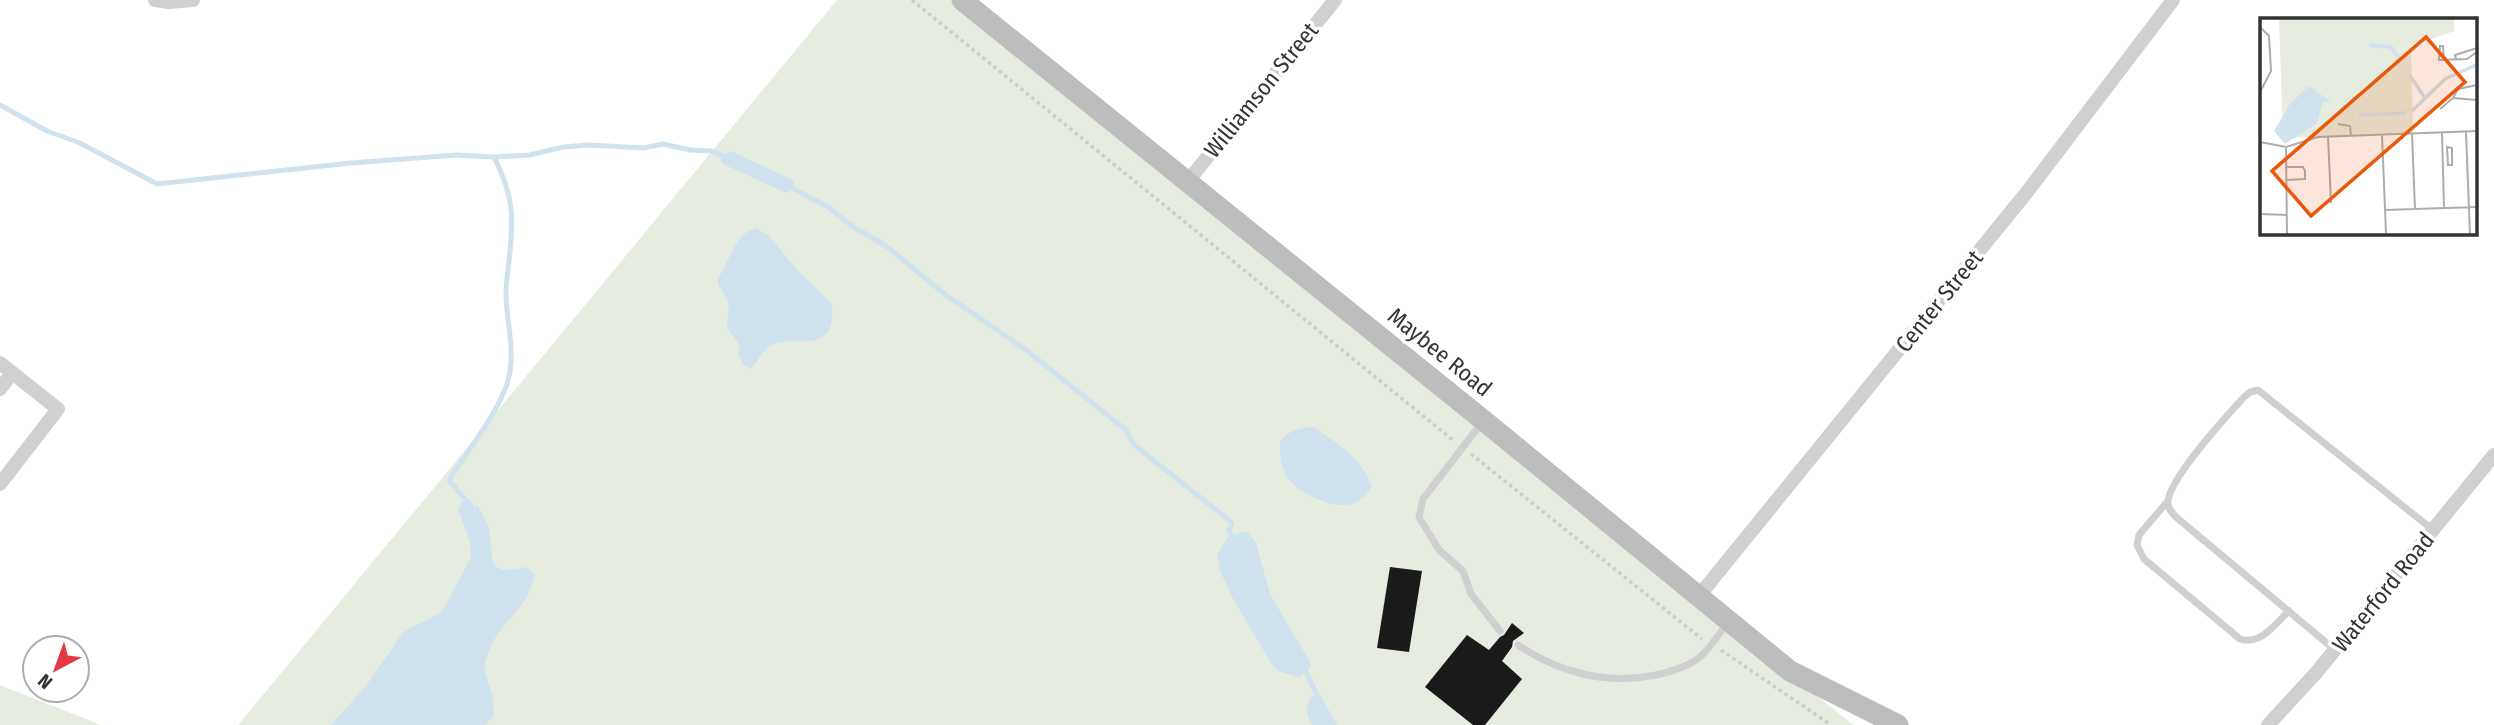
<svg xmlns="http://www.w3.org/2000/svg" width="2494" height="725" font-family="'Fira Sans Condensed',sans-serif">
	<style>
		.green { fill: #e6ecdf }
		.water { fill: #cfe2ee }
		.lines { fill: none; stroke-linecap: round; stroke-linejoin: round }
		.stream { stroke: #cfe2ee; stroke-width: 5 }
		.building { fill: #1a1a1a }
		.path { stroke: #cdcdcd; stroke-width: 3.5; stroke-dasharray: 3.5 3.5; stroke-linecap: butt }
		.lane { stroke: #d0d0d0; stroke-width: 7 }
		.street { stroke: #d0d0d0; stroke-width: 14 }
		.secondary { stroke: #bdbdbd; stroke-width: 21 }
		.labels { text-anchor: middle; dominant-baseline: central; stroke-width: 7; stroke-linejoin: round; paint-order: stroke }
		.street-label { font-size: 23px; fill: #333; stroke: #fff }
		.inset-river { fill: none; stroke: #cfe2ee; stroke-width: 3.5 }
		.inset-road { fill: none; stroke: #adadad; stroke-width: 2 }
		.view { fill: #e8590c; fill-opacity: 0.15; stroke: #e8590c; stroke-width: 3.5 }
		.inset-edge { fill: none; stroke: #333; stroke-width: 3.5 }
	</style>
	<rect width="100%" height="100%" fill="#fff"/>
	<g class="green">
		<polygon points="837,0 957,0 1853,725 238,725"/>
		<polygon points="0,685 101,725 0,725"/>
	</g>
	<g class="water">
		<polygon points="731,151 794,181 794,189 786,193 721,163 721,155"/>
		<path d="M 756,228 L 769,236 L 798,271 L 832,304 C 837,361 790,331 769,347 C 761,352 757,362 751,369 L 743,365 L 738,352 L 740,346 L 727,327 C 728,317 730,309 727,299 C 725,292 716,287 718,279 C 719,276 722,272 723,270 C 731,255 738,232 756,228 Z"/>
		<path d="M 1313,427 C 1337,443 1363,459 1372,487 C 1366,495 1361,502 1351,504 C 1332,510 1293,491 1285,473 C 1280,463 1280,452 1280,441 C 1290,430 1299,428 1313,427 Z"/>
		<path d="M 470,499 L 474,507 L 478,506 C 481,513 486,519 488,526 C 496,557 481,577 526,567 L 535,574 C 533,582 530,592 525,600 C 511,620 493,633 486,659 C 480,679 498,692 493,717 L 485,725 L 331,725 L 366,686 L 402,634 C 415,622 434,621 445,607 L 471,557 L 470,542 L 458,509 L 462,502 Z"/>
		<polygon points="1242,532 1248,533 1256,543 1270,594 1310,662 1311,667 1299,677 1278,671 1271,663 1232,597 1221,573 1217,555 1228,537"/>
		<path d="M 1320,695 L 1337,725 L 1312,725 C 1306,715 1305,707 1311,697 Z"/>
	</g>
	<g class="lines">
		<g class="stream">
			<polyline points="0,105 47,131 80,143 157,184 351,163 456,155 494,157 530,155 563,147 589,145 643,148 663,144 690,150 712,151 721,155"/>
			<polyline points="794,189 828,207 852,226 886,246 946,295 1026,350 1126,430 1134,445 1229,520 1232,524 1229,531 1235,541"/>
			<path d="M 470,505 L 449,480 C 467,452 497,414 507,384 C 517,353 506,323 506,293 C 506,283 508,271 509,261 C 514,217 514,197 494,157"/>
			<polyline points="1303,666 1320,701"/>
		</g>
	</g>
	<g class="building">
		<polygon points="1390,567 1422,571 1409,652 1377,648"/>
		<polygon points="1512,623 1524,633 1513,641 1512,647 1502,661 1522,679 1485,725 1473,725 1425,687 1467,635 1489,650 1500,637 1504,635"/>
	</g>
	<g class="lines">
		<g class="path">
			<polyline points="912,0 1454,441"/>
			<polyline points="1471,454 1702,639"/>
			<polyline points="1721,650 1831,725"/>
		</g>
		<g class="lane">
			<polyline points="1483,421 1423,499 1419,517 1439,550 1463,571 1471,594 1500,631"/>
			<path d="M 2167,502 L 2139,535 L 2137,545 L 2144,559 L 2240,639 C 2260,646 2275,624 2289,611"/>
			<path d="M 1518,645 C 1559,673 1607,685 1656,675 C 1670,672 1684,668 1696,660 C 1709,651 1718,635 1727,623"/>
			<path d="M 2335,650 L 2176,517 C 2172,513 2168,509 2168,503 C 2167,480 2227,416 2244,397 L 2250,392 L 2258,390 L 2433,530"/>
		</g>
		<g class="street">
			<polyline points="155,0 169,2 193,0"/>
			<polyline points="1188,181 1335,0"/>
			<polyline points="0,363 58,409 0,484"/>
			<polyline points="0,389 12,373"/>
			<polyline points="1698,597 2027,192 2173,0"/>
			<polyline points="2268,725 2316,673 2494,455"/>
		</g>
		<polyline class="secondary" points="962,0 1483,420 1790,671 1898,725"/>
	</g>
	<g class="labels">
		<g class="street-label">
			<text transform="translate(1261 90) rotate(-51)">Williamson Street</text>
			<text transform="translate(1939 301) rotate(-51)">Center Street</text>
			<text transform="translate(1440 352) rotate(39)">Maybee Road</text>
			<text transform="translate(2383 592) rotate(-51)">Waterford Road</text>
		</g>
	</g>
	<g transform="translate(2260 18)">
		<rect width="217" height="217" fill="#fff"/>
		<path d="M 19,0 L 194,0 L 194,13 L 151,28 L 153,115 L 23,120 Z" fill="#e6ecdf"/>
		<path d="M 49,68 L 71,84 L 63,84 L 57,105 L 25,126 L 14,113 L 30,86 Z" fill="#cfe2ee"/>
		<path class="inset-river" d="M 109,27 L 131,29 L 139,40M 150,58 L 165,80M 152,93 L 185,61 L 216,47M 99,97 L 146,95"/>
		<path class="inset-road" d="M 0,9 L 9,18 L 11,53 L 0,74M 196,41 L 195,37 L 217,30M 184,42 L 183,28 L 180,28 L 179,42 L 207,41 L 217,34M 193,80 L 198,71 L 217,67M 180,91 L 193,80 L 217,82M 78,106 L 90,108 L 91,118M 206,114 L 210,217M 182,115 L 184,190M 152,116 L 155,191M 122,117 L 126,215M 68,118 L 71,185M 0,124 L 26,129 L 58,119 L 217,113M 26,129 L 27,217M 187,129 L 192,130 L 192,147 L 188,147 ZM 26,149 L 43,149 L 45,153 L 45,161 L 26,162M 125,192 L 217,189M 0,196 L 27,197"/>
		<path class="view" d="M 166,19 L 205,64 L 51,198 L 12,153 Z"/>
		<rect width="217" height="217" class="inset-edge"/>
	</g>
	<g transform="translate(56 669) rotate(221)"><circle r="33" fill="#ffffff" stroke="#adadad" stroke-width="2"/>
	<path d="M0-5L12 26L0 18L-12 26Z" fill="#e63946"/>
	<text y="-10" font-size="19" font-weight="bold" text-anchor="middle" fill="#333333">N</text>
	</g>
</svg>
